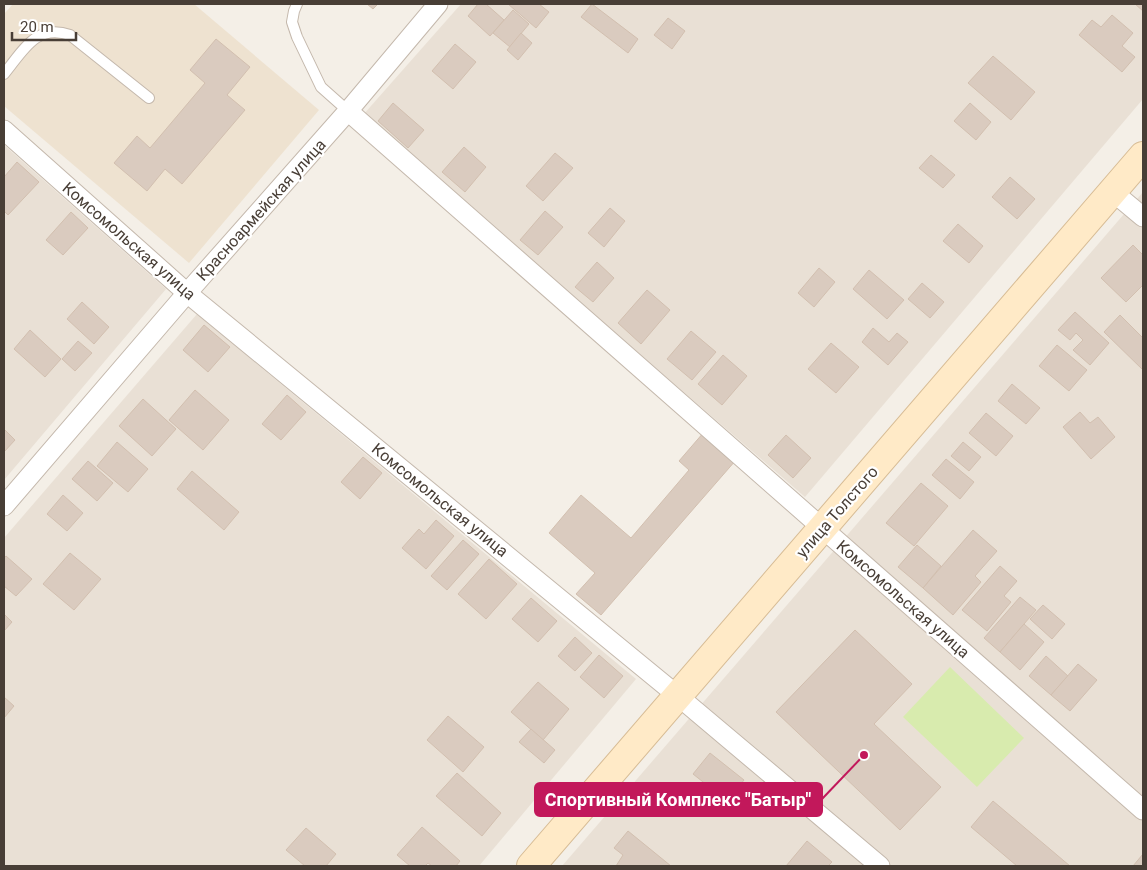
<svg xmlns="http://www.w3.org/2000/svg" width="1147" height="870" font-family="Roboto,sans-serif">
	<style>
		.residential { fill: #e9e0d5 }
		.education { fill: #eee2d0 }
		.green { fill: #d8ebae }
		.building { fill: #dacbbf; stroke: #d2bfaf }
		.lines { fill: none; stroke-linecap: round; stroke-linejoin: round }
		.lane-casing { stroke: #c4b8ac; stroke-width: 12 }
		.street-casing { stroke: #c4b8ac; stroke-width: 21 }
		.secondary-casing { stroke: #d7bc95; stroke-width: 30 }
		.lane { stroke: #fff; stroke-width: 10 }
		.street { stroke: #fff; stroke-width: 19 }
		.secondary { stroke: #ffeac7; stroke-width: 28 }
		.labels { text-anchor: middle; dominant-baseline: central; stroke-width: 4.5; stroke-linejoin: round; paint-order: stroke }
		.street-label { font-size: 16px; fill: #483e36; stroke: #fff }
		.leader { fill: none; stroke: #c2185b; stroke-width: 2 }
		.callout-dot { fill: #c2185b; stroke: #fff; stroke-width: 2 }
		.callout { fill: #c2185b; stroke: #c2185b; stroke-width: 2 }
		.callout-label { font-size: 18px; text-anchor: middle; font-weight: bold; fill: #fff }
	</style>
	<rect width="100%" height="100%" fill="#f4efe7"/>
	<g class="residential">
		<polygon points="461,4 1143,4 1143,99 805,497 363,115"/>
		<polygon points="4,145 166,289 4,480"/>
		<polygon points="1143,192 1143,866 562,866"/>
		<polygon points="197,314 636,679 479,866 4,866 4,538"/>
	</g>
	<polygon class="education" points="13,4 194,4 319,110 189,263 4,106 4,14"/>
	<polygon class="green" points="950,667 1024,738 977,787 903,717"/>
	<g class="building">
		<polygon points="367,4 378,4 373,9"/>
		<polygon points="478,4 486,4 504,20 490,36 468,16"/>
		<polygon points="508,4 539,4 549,12 536,28"/>
		<polygon points="592,4 638,39 628,53 581,17"/>
		<polygon points="1135,4 1143,4 1143,11"/>
		<polygon points="513,10 529,24 510,47 493,33"/>
		<polygon points="1112,15 1133,33 1122,46 1135,57 1122,72 1079,35 1092,20 1101,27"/>
		<polygon points="668,18 685,31 672,49 654,35"/>
		<polygon points="521,33 532,43 518,60 507,50"/>
		<polygon points="216,39 250,67 227,95 245,110 182,184 165,169 147,191 114,163 137,136 150,148 205,83 190,70"/>
		<polygon points="455,44 476,62 453,89 432,71"/>
		<polygon points="993,56 1035,92 1011,120 968,83"/>
		<polygon points="393,103 424,130 408,148 378,121"/>
		<polygon points="970,103 991,122 976,140 954,121"/>
		<polygon points="464,147 486,167 465,192 442,172"/>
		<polygon points="555,153 573,168 543,201 526,186"/>
		<polygon points="931,155 955,175 943,188 919,168"/>
		<polygon points="17,162 39,182 8,215 4,211 4,177"/>
		<polygon points="1010,177 1035,199 1017,219 992,197"/>
		<polygon points="610,208 625,221 604,247 588,233"/>
		<polygon points="545,211 563,227 538,255 520,240"/>
		<polygon points="71,212 88,228 63,255 46,240"/>
		<polygon points="958,224 983,246 969,263 943,241"/>
		<polygon points="1133,245 1143,255 1143,285 1126,302 1101,278"/>
		<polygon points="597,262 614,278 593,302 575,287"/>
		<polygon points="819,268 835,282 814,307 798,293"/>
		<polygon points="869,270 904,300 887,319 853,289"/>
		<polygon points="922,283 944,302 930,318 908,299"/>
		<polygon points="647,290 670,310 641,344 618,323"/>
		<polygon points="82,302 109,327 94,344 67,319"/>
		<polygon points="1075,312 1109,343 1090,365 1073,350 1083,340 1076,333 1070,340 1058,330"/>
		<polygon points="1120,315 1143,338 1143,370 1104,332"/>
		<polygon points="204,325 230,347 208,372 183,350"/>
		<polygon points="873,328 889,342 897,333 908,342 888,365 862,342"/>
		<polygon points="30,330 61,359 45,377 14,349"/>
		<polygon points="691,331 716,352 692,380 667,359"/>
		<polygon points="78,341 92,353 75,371 62,359"/>
		<polygon points="831,343 859,367 836,393 808,369"/>
		<polygon points="1057,345 1087,370 1069,391 1039,366"/>
		<polygon points="723,355 747,376 722,405 698,384"/>
		<polygon points="1012,384 1040,408 1026,424 998,401"/>
		<polygon points="195,390 229,420 203,450 169,420"/>
		<polygon points="287,395 306,412 281,440 262,424"/>
		<polygon points="143,399 176,429 152,456 119,426"/>
		<polygon points="1080,412 1090,423 1098,417 1115,437 1091,459 1063,427"/>
		<polygon points="986,413 1013,436 996,456 969,433"/>
		<polygon points="4,429 15,440 4,452"/>
		<polygon points="704,432 736,460 601,615 576,594 595,573 549,533 581,495 631,538 689,470 679,461"/>
		<polygon points="786,435 811,458 793,478 768,455"/>
		<polygon points="117,442 148,469 128,492 97,466"/>
		<polygon points="963,442 981,457 969,471 951,456"/>
		<polygon points="363,457 382,473 360,499 341,482"/>
		<polygon points="946,459 974,482 960,499 932,475"/>
		<polygon points="88,461 113,483 97,501 72,479"/>
		<polygon points="192,471 239,512 224,530 177,489"/>
		<polygon points="921,483 948,506 914,546 886,523"/>
		<polygon points="63,495 83,513 67,531 47,514"/>
		<polygon points="436,520 454,536 426,569 402,548 419,529 424,534"/>
		<polygon points="973,530 997,551 975,576 981,582 953,615 923,588"/>
		<polygon points="463,540 479,554 447,590 431,576"/>
		<polygon points="917,545 941,566 923,588 898,567"/>
		<polygon points="70,553 101,579 74,610 43,584"/>
		<polygon points="6,556 32,579 16,596 4,586 4,558"/>
		<polygon points="489,559 517,584 486,619 458,594"/>
		<polygon points="1000,566 1017,581 1004,596 1011,602 987,631 962,610"/>
		<polygon points="1020,597 1036,610 1000,652 984,638"/>
		<polygon points="531,598 557,621 538,642 512,619"/>
		<polygon points="1043,605 1065,624 1052,639 1030,619"/>
		<polygon points="4,614 12,622 4,631"/>
		<polygon points="1024,624 1044,642 1020,670 1000,652"/>
		<polygon points="855,630 912,684 874,724 941,787 900,830 776,712"/>
		<polygon points="575,637 592,653 575,671 558,656"/>
		<polygon points="599,655 623,676 604,698 580,677"/>
		<polygon points="1046,656 1068,676 1051,695 1029,676"/>
		<polygon points="1078,664 1097,680 1070,711 1051,695"/>
		<polygon points="538,682 569,709 543,740 511,712"/>
		<polygon points="4,697 14,706 4,718"/>
		<polygon points="448,716 484,747 463,772 427,740"/>
		<polygon points="531,729 555,750 544,763 519,742"/>
		<polygon points="710,753 744,780 727,801 693,774"/>
		<polygon points="457,773 501,813 482,836 436,796"/>
		<polygon points="993,801 1070,866 1017,866 971,827"/>
		<polygon points="422,827 460,861 456,866 432,866 428,863 425,866 410,866 397,855"/>
		<polygon points="306,828 336,854 326,866 305,866 286,850"/>
		<polygon points="628,831 671,866 616,866 623,855 614,848"/>
		<polygon points="807,841 832,862 828,866 786,866"/>
		<polygon points="1143,854 1143,866 1133,866"/>
	</g>
	<g class="lines">
		<defs>
			<g id="lane">
				<polyline points="297,4 294,11 292,22 297,37 321,87 348,111"/>
				<path d="M 4,74 C 23,51 36,23 70,35 L 149,98"/>
			</g>
			<g id="street">
				<polyline points="348,111 1143,810"/>
				<polyline points="4,130 187,293 678,696 880,866"/>
				<polyline points="1113,192 1143,217"/>
				<polyline points="4,506 187,293 348,111 438,4"/>
			</g>
			<polyline id="secondary" points="531,866 1143,156"/>
		</defs>
		<use href="#lane" class="lane-casing"/>
		<use href="#street" class="street-casing"/>
		<use href="#secondary" class="secondary-casing"/>
		<use href="#lane" class="lane"/>
		<use href="#street" class="street"/>
		<use href="#secondary" class="secondary"/>
	</g>
	<g class="labels">
		<g class="street-label">
			<text transform="translate(261 210) rotate(-48)">Красноармейская улица</text>
			<text transform="translate(129 241) rotate(41)">Комсомольская улица</text>
			<text transform="translate(440 500) rotate(39)">Комсомольская улица</text>
			<text transform="translate(837 512) rotate(-49)">улица Толстого</text>
			<text transform="translate(903 599) rotate(41)">Комсомольская улица</text>
		</g>
	</g>
	<path class="leader" d="M864 755L822 799"/>
	<circle class="callout-dot" cx="864" cy="755" r="5"/>
	<rect class="callout" x="535" y="783" width="287" height="33" rx="5"/>
	<g class="callout-label">
		<text x="678" y="806">Спортивный Комплекс "Батыр"</text>
	</g>
	<rect width="1147" height="870" fill="none" stroke="#483e36" stroke-width="10"/>
	<path d="M12 32v8h64v-8" fill="none" stroke="#483e36" stroke-width="2.5"/>
	<text x="20" y="32" font-size="15" fill="#483e36" stroke="#ffffff" stroke-width="4" paint-order="stroke">20 m</text>
</svg>
